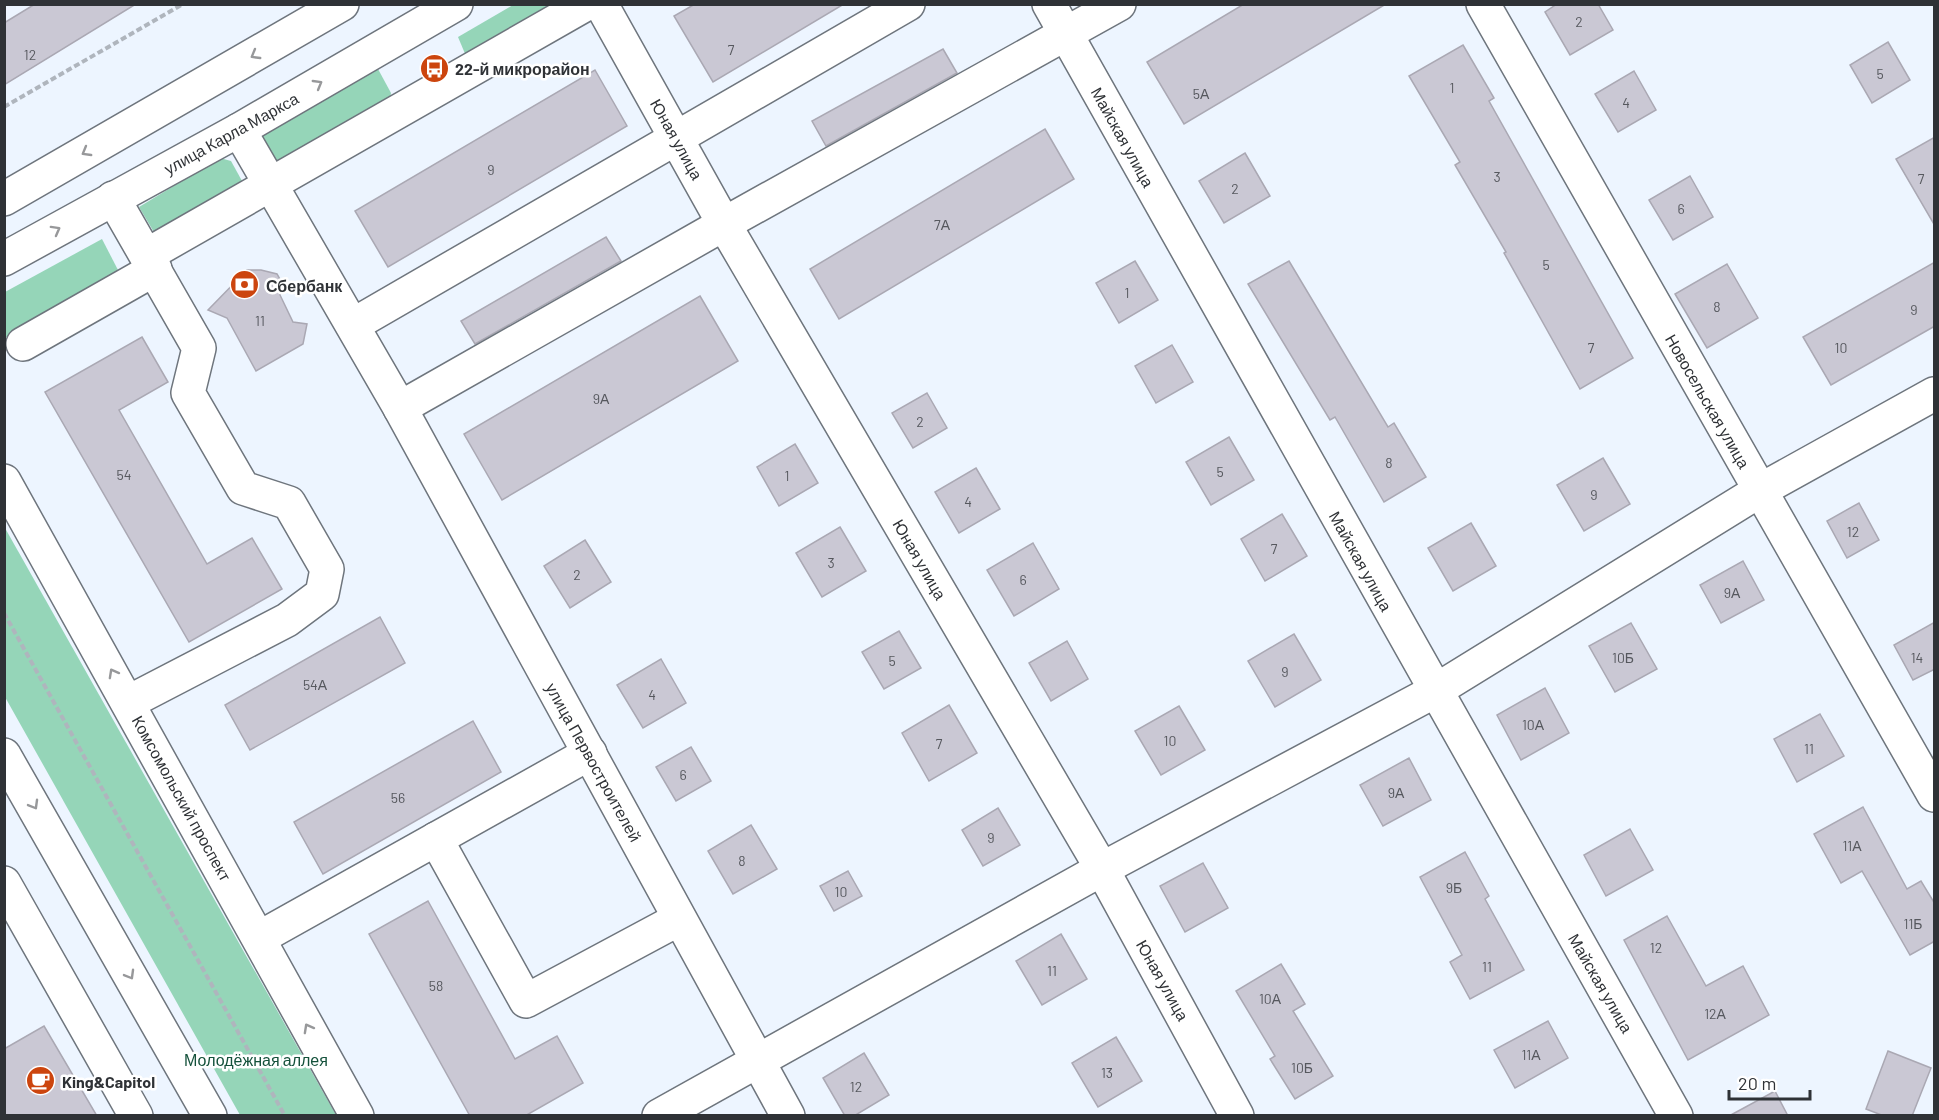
<svg xmlns="http://www.w3.org/2000/svg" width="1939" height="1120" font-family="Barlow,sans-serif">
	<style>
		.green { fill: #95d5b8 }
		.building { fill: #cac8d4; stroke: #aaa8b3; stroke-width: 1.5 }
		.lines { fill: none; stroke-linecap: round; stroke-linejoin: round }
		.minor-casing { stroke: #6e757d; stroke-width: 36 }
		.major-casing { stroke: #6e757d; stroke-width: 36 }
		.path { stroke: #afb5bd; stroke-width: 4; stroke-dasharray: 6 3; stroke-linecap: butt }
		.minor { stroke: #fff; stroke-width: 33 }
		.major { stroke: #fff; stroke-width: 33 }
		.oneway { stroke: #97989a }
		.labels { text-anchor: middle; dominant-baseline: central; stroke-width: 5; stroke-linejoin: round; paint-order: stroke }
		.number-label { font-size: 14px; fill: #56585e }
		.poi-label { font-size: 16px; font-weight: bold; fill: #2f3236; stroke: #fff; text-anchor: start }
		.street-label { font-size: 16px; fill: #2f3236; stroke: #fff }
		.park-label { font-size: 16px; fill: #14513b; stroke: #fff }
	</style>
	<rect width="100%" height="100%" fill="#edf5ff"/>
	<g class="green">
		<polygon points="513,5 558,5 466,56 458,37"/>
		<polygon points="378,69 391,93 390,99 280,173 260,136"/>
		<polygon points="220,158 231,161 247,190 161,244 139,207"/>
		<polygon points="102,239 118,270 99,291 10,337 5,337 5,292"/>
		<polygon points="4,528 5,528 336,1115 240,1115 5,697"/>
	</g>
	<g class="building">
		<polygon points="35,4 136,4 4,85 4,23"/>
		<polygon points="695,4 844,4 713,82 674,16"/>
		<polygon points="1244,4 1386,4 1184,124 1147,62"/>
		<polygon points="1557,4 1598,4 1613,30 1570,55 1545,12"/>
		<polygon points="1888,42 1910,80 1872,103 1850,65"/>
		<polygon points="1463,45 1494,98 1489,101 1633,358 1580,389 1504,253 1506,252 1455,165 1460,162 1409,76"/>
		<polygon points="943,49 957,73 826,146 812,121"/>
		<polygon points="595,70 627,126 388,267 355,211"/>
		<polygon points="1634,71 1656,110 1618,132 1595,94"/>
		<polygon points="1045,129 1074,179 839,319 810,269"/>
		<polygon points="1935,137 1935,226 1896,159"/>
		<polygon points="1245,153 1270,196 1224,223 1199,181"/>
		<polygon points="1690,176 1713,217 1673,240 1649,200"/>
		<polygon points="606,237 621,261 475,344 461,321"/>
		<polygon points="1135,261 1158,300 1119,323 1096,283"/>
		<polygon points="1289,261 1388,427 1394,423 1426,477 1384,502 1335,417 1330,420 1248,284"/>
		<polygon points="1935,262 1935,326 1831,385 1803,337"/>
		<polygon points="1727,264 1758,318 1707,348 1675,294"/>
		<polygon points="247,270 261,270 277,274 282,283 280,295 293,322 307,324 303,344 256,371 227,318 208,310"/>
		<polygon points="700,296 738,361 502,500 464,434"/>
		<polygon points="142,337 168,382 119,410 207,564 252,538 282,589 189,642 45,392"/>
		<polygon points="1172,345 1193,382 1156,403 1135,366"/>
		<polygon points="927,393 947,428 913,448 892,413"/>
		<polygon points="1229,437 1254,480 1211,505 1186,462"/>
		<polygon points="795,444 818,483 779,506 757,467"/>
		<polygon points="1603,458 1630,504 1584,531 1557,485"/>
		<polygon points="976,468 1000,509 959,533 935,492"/>
		<polygon points="1859,503 1879,540 1847,558 1827,521"/>
		<polygon points="1282,514 1307,556 1265,581 1241,539"/>
		<polygon points="1471,523 1496,566 1453,591 1428,548"/>
		<polygon points="840,527 866,571 822,597 796,553"/>
		<polygon points="585,540 611,582 570,608 544,566"/>
		<polygon points="1033,543 1059,589 1014,616 987,570"/>
		<polygon points="1743,561 1764,600 1721,623 1700,585"/>
		<polygon points="380,617 405,663 250,750 225,705"/>
		<polygon points="1935,622 1935,669 1913,680 1894,645"/>
		<polygon points="1631,623 1657,669 1615,692 1589,646"/>
		<polygon points="899,631 921,668 884,689 862,652"/>
		<polygon points="1294,634 1321,680 1275,707 1248,661"/>
		<polygon points="1067,641 1088,679 1051,701 1029,663"/>
		<polygon points="661,659 686,703 643,728 617,685"/>
		<polygon points="1545,688 1569,733 1521,760 1497,715"/>
		<polygon points="949,705 977,753 929,781 902,733"/>
		<polygon points="1179,706 1205,750 1161,775 1135,731"/>
		<polygon points="1820,714 1844,756 1797,782 1774,739"/>
		<polygon points="473,721 501,772 323,874 294,822"/>
		<polygon points="691,747 711,781 676,801 656,767"/>
		<polygon points="1409,758 1431,800 1383,826 1360,785"/>
		<polygon points="1863,807 1907,889 1921,881 1935,904 1935,941 1910,955 1862,871 1841,883 1814,834"/>
		<polygon points="998,808 1020,845 983,866 962,830"/>
		<polygon points="751,825 777,869 733,894 708,851"/>
		<polygon points="1630,829 1653,870 1606,896 1584,855"/>
		<polygon points="1465,852 1489,896 1485,899 1524,970 1470,999 1450,962 1462,955 1420,877"/>
		<polygon points="1203,863 1228,908 1185,932 1160,886"/>
		<polygon points="848,871 862,896 834,911 820,886"/>
		<polygon points="428,901 515,1059 557,1036 583,1083 525,1116 470,1116 369,934"/>
		<polygon points="1667,916 1706,986 1743,966 1769,1015 1688,1060 1624,940"/>
		<polygon points="1061,934 1087,979 1042,1005 1016,961"/>
		<polygon points="1281,964 1305,1004 1293,1011 1333,1076 1295,1099 1270,1059 1275,1056 1236,991"/>
		<polygon points="1548,1021 1568,1058 1515,1088 1494,1050"/>
		<polygon points="44,1026 97,1116 4,1116 4,1049"/>
		<polygon points="1116,1037 1142,1081 1098,1107 1072,1063"/>
		<polygon points="1888,1051 1931,1068 1912,1116 1884,1116 1866,1109"/>
		<polygon points="864,1053 889,1095 854,1116 845,1116 823,1078"/>
		<polygon points="1775,1091 1788,1116 1729,1116"/>
	</g>
	<g class="lines">
		<defs>
			<g id="minor">
				<polyline points="601,4 724,224 1102,869 1237,1116"/>
				<polyline points="1049,4 1676,1116"/>
				<polyline points="1483,4 1934,795"/>
				<polyline points="239,130 400,408 788,1116"/>
				<polyline points="113,198 199,348 188,393 243,488 289,503 327,569 322,594 287,620 129,702"/>
				<polyline points="147,255 586,4"/>
				<polyline points="353,325 908,4"/>
				<polyline points="23,344 155,269"/>
				<polyline points="400,408 724,224 1119,4"/>
				<polyline points="436,839 526,1001 679,919"/>
				<polyline points="4,883 136,1116"/>
				<polyline points="259,938 590,753"/>
				<polyline points="659,1116 1102,869 1435,691 1759,491 1934,394"/>
			</g>
			<g id="major">
				<polyline points="4,199 342,4"/>
				<polyline points="4,259 239,130 456,4"/>
				<polyline points="4,481 357,1116"/>
				<polyline points="4,755 210,1116"/>
			</g>
		</defs>
		<use href="#minor" class="minor-casing"/>
		<use href="#major" class="major-casing"/>
		<g class="path">
			<polyline points="4,107 183,4"/>
			<polyline points="4,613 285,1116"/>
		</g>
		<use href="#minor" class="minor"/>
		<use href="#major" class="major"/>
	</g>
	<defs><path id="oneway-chevron" d="M-2-3.5L2.5 0L-2 3.5" fill="none" stroke-width="1.6" stroke-linecap="round" stroke-linejoin="round" transform="scale(1.5)"/></defs>
	<g class="oneway">
		<use href="#oneway-chevron" transform="translate(255 55) rotate(150)"/>
		<use href="#oneway-chevron" transform="translate(318 84) rotate(-30)"/>
		<use href="#oneway-chevron" transform="translate(86 152) rotate(150)"/>
		<use href="#oneway-chevron" transform="translate(56 230) rotate(-29)"/>
		<use href="#oneway-chevron" transform="translate(113 673) rotate(-119)"/>
		<use href="#oneway-chevron" transform="translate(34 805) rotate(60)"/>
		<use href="#oneway-chevron" transform="translate(130 975) rotate(60)"/>
		<use href="#oneway-chevron" transform="translate(308 1028) rotate(-119)"/>
	</g>
	<defs>
		<symbol id="bus-disc" viewBox="-11 -11 22 22"><circle r="9.5" fill="#cc450e" stroke="#fff"/><path d="M-5-6H5V4H4V6H2V4H-2V6H-4V4H-5ZM-3.5-4V0h7V-4ZM-3.5 1.2v1.5H-2V1.2ZM2 1.2v1.5H3.5V1.2Z" fill="#fff"/></symbol>
		<symbol id="bank-disc" viewBox="-11 -11 22 22"><circle r="9.5" fill="#cc450e" stroke="#fff"/><path d="M-6-4H6V4H-6ZM0-2.3a2.3 2.3 0 1 0 0 4.6a2.3 2.3 0 1 0 0-4.6Z" fill="#fff"/></symbol>
		<symbol id="cafe-disc" viewBox="-11 -11 22 22"><circle r="9.5" fill="#cc450e" stroke="#fff"/><path d="M-5.5-4.5H6V0H3Q3 3.5 0 3.5H-2.5Q-5.5 3.5-5.5 0ZM3-3.2v2h1.7v-2ZM-6 4.5H4V6H-6Z" fill="#fff"/></symbol>
	</defs>
	<g fill-rule="evenodd">
		<use href="#bus-disc" x="418" y="52" width="33" height="33"/>
		<use href="#bank-disc" x="228" y="268" width="33" height="33"/>
		<use href="#cafe-disc" x="24" y="1064" width="33" height="33"/>
	</g>
	<g class="labels">
		<g class="number-label">
			<text x="1579" y="21">2</text>
			<text x="731" y="49">7</text>
			<text x="30" y="54">12</text>
			<text x="1880" y="73">5</text>
			<text x="1452" y="87">1</text>
			<text x="1201" y="93">5А</text>
			<text x="1626" y="102">4</text>
			<text x="491" y="169">9</text>
			<text x="1497" y="176">3</text>
			<text x="1921" y="178">7</text>
			<text x="1235" y="188">2</text>
			<text x="1681" y="208">6</text>
			<text x="942" y="224">7А</text>
			<text x="1546" y="264">5</text>
			<text x="1127" y="292">1</text>
			<text x="1717" y="306">8</text>
			<text x="1914" y="309">9</text>
			<text x="260" y="320">11</text>
			<text x="1591" y="347">7</text>
			<text x="1841" y="347">10</text>
			<text x="601" y="398">9А</text>
			<text x="920" y="421">2</text>
			<text x="1389" y="462">8</text>
			<text x="1220" y="471">5</text>
			<text x="124" y="474">54</text>
			<text x="787" y="475">1</text>
			<text x="1594" y="494">9</text>
			<text x="968" y="501">4</text>
			<text x="1853" y="531">12</text>
			<text x="1274" y="548">7</text>
			<text x="831" y="562">3</text>
			<text x="577" y="574">2</text>
			<text x="1023" y="579">6</text>
			<text x="1732" y="592">9А</text>
			<text x="1623" y="657">10Б</text>
			<text x="1917" y="657">14</text>
			<text x="892" y="660">5</text>
			<text x="1285" y="671">9</text>
			<text x="315" y="684">54А</text>
			<text x="652" y="694">4</text>
			<text x="1533" y="724">10А</text>
			<text x="1170" y="740">10</text>
			<text x="939" y="743">7</text>
			<text x="1809" y="748">11</text>
			<text x="683" y="774">6</text>
			<text x="1396" y="792">9А</text>
			<text x="398" y="797">56</text>
			<text x="991" y="837">9</text>
			<text x="1852" y="845">11А</text>
			<text x="742" y="860">8</text>
			<text x="1454" y="887">9Б</text>
			<text x="841" y="891">10</text>
			<text x="1913" y="923">11Б</text>
			<text x="1656" y="947">12</text>
			<text x="1487" y="966">11</text>
			<text x="1052" y="970">11</text>
			<text x="436" y="985">58</text>
			<text x="1270" y="998">10А</text>
			<text x="1715" y="1013">12А</text>
			<text x="1531" y="1054">11А</text>
			<text x="1302" y="1067">10Б</text>
			<text x="1107" y="1072">13</text>
			<text x="856" y="1086">12</text>
		</g>
		<g class="poi-label">
			<text x="455" y="68">22-й микрорайон</text>
			<text x="266" y="285">Сбербанк</text>
			<text x="62" y="1081">King&amp;Capitol</text>
		</g>
		<g class="street-label">
			<text transform="translate(231 133) rotate(-29)">улица Карла Маркса</text>
			<text transform="translate(1123 137) rotate(61)">Майская улица</text>
			<text transform="translate(677 139) rotate(61)">Юная улица</text>
			<text transform="translate(1708 401) rotate(60)">Новосельская улица</text>
			<text transform="translate(920 559) rotate(60)">Юная улица</text>
			<text transform="translate(1361 561) rotate(61)">Майская улица</text>
			<text transform="translate(594 762) rotate(61)">улица Первостроителей</text>
			<text transform="translate(182 798) rotate(61)">Комсомольский проспект</text>
			<text transform="translate(1163 980) rotate(61)">Юная улица</text>
			<text transform="translate(1601 983) rotate(60)">Майская улица</text>
		</g>
		<g class="park-label">
			<text x="256" y="1059">Молодёжная аллея</text>
		</g>
	</g>
	<rect width="1939" height="1120" fill="none" stroke="#2f3236" stroke-width="12"/>
	<path d="M1729 1090v9h81v-9" fill="none" stroke="#2f3236" stroke-width="3"/>
	<text x="1738" y="1090" font-size="18" fill="#2f3236" stroke="#ffffff" stroke-width="4.5" paint-order="stroke">20 m</text>
</svg>
